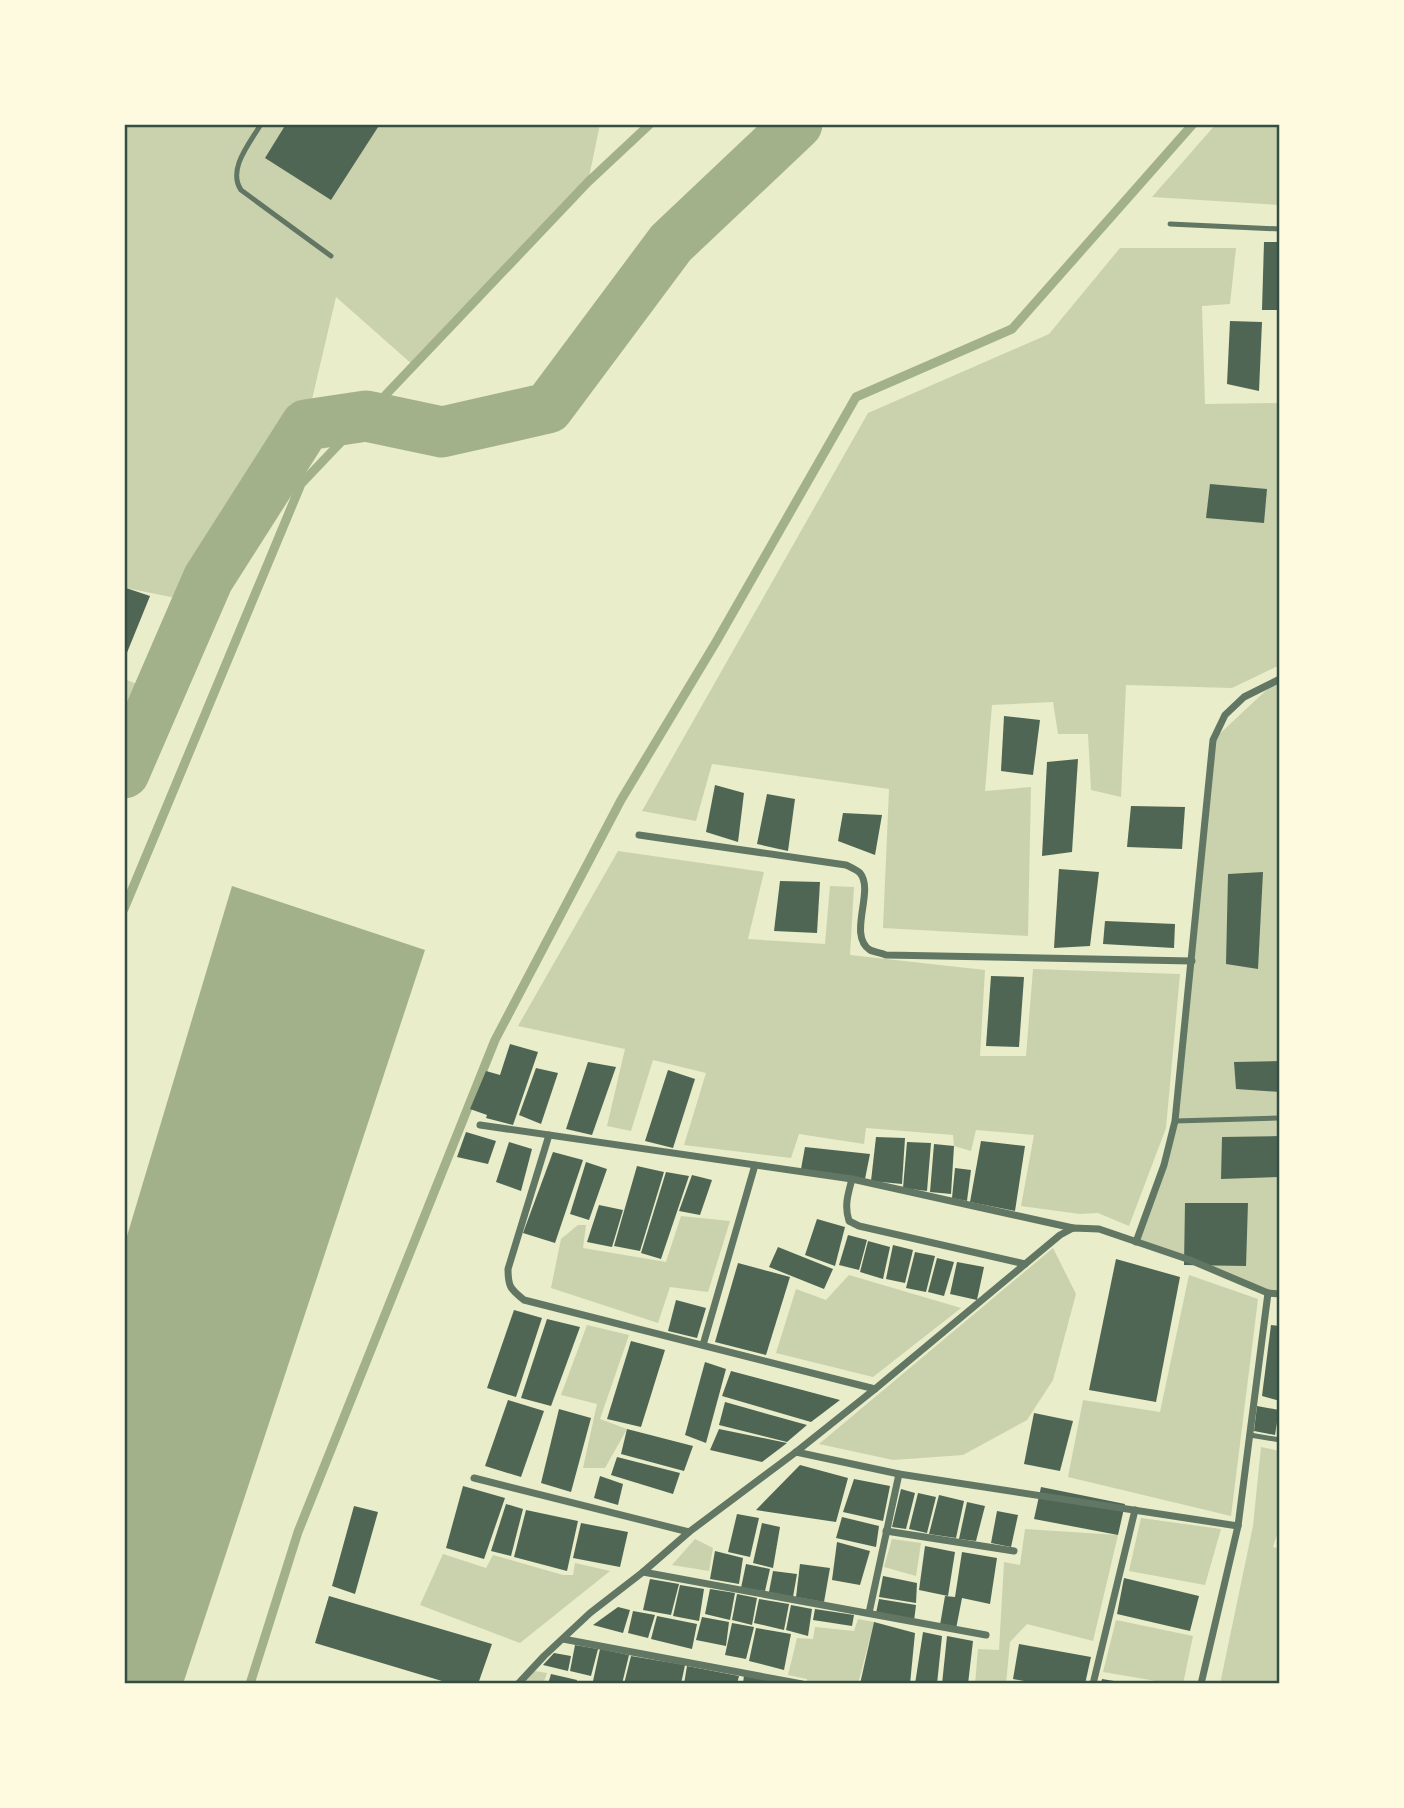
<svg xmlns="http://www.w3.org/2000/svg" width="1404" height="1808" font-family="'Fira Sans',sans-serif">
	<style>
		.green { fill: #cad2ad }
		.water { fill: #a3b18a }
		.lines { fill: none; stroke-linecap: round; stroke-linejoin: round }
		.stream { stroke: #a3b18a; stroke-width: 9 }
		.river { stroke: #a3b18a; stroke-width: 51 }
		.building { fill: #4f6655 }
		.service { stroke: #617663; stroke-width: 5 }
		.minor { stroke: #617663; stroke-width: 7 }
		.neatline { fill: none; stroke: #344e41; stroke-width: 2.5 }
	</style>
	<rect width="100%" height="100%" fill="#e9edc9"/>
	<g class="green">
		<polygon points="124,124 600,124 588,182 413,365 336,297 306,425 181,599 126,588 124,589"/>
		<polygon points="1216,124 1280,124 1280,205 1152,197"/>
		<polygon points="1120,248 1236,248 1230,304 1202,306 1205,404 1280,403 1280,665 1232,688 1126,685 1121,797 1091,790 1088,734 1058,734 1053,702 992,705 985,791 1031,787 1028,936 883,928 889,789 712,764 696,821 642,811 868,413 1049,334"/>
		<polygon points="124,679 147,688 124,743"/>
		<polygon points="1280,680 1280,1294 1136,1242 1175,1121 1213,740 1276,681"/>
		<polygon points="618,851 764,872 748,939 825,944 830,886 854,887 850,955 985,970 980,1056 1026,1056 1033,969 1180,974 1166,1128 1129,1226 1098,1213 1080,1214 1021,1206 1034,1135 976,1130 971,1151 954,1146 953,1135 866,1128 864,1144 799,1134 791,1158 684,1145 706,1073 653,1060 631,1131 607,1126 625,1049 518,1026"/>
		<polygon points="681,1216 730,1221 708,1292 670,1287 658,1323 551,1288 561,1239 578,1225 586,1225 583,1248 666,1262"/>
		<polygon points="1053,1248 1076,1294 1053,1380 1027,1420 963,1455 893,1460 819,1444"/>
		<polygon points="849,1275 961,1308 873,1377 776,1353 796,1289 826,1300"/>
		<polygon points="1189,1275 1258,1299 1231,1516 1068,1477 1083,1400 1160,1412"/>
		<polygon points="587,1325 629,1335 600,1419 627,1429 605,1468 583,1468 597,1404 561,1395"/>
		<polygon points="1261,1447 1280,1451 1280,1525 1273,1547 1280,1549 1280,1684 1220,1684 1253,1526"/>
		<polygon points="1141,1518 1221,1529 1205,1585 1129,1571"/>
		<polygon points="1025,1529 1118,1535 1093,1641 1027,1624 1010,1642 1006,1684 975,1684 978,1649 999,1650 1004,1562 1020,1565"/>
		<polygon points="695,1539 713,1548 709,1571 672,1565"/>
		<polygon points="892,1539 921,1543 916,1576 884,1567"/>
		<polygon points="443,1554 486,1568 493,1555 563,1575 573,1575 575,1563 610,1571 520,1643 420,1605"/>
		<polygon points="858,1619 874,1622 858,1684 807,1684 807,1679 788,1675 797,1638 813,1639 815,1627 854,1631"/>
		<polygon points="1116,1620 1193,1636 1183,1684 1174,1684 1103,1672"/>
		<polygon points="535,1671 547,1673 543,1684 523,1684"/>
	</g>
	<polygon class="water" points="232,886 425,950 183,1684 124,1684 124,1246"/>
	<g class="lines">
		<g class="stream">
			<polyline points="124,909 301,484 588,182 650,124"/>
			<polyline points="250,1684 298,1532 495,1040 621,800 716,642 856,397 1012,329 1193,124"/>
		</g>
		<polyline class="river" points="124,773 208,579 306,425 366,416 442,432 548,408 671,243 797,124"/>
	</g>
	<g class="building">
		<polygon points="286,124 380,124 331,200 265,158"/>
		<polygon points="1264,242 1280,242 1280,310 1262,310"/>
		<polygon points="1230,321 1262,322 1259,391 1227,384"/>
		<polygon points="1210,484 1267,489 1264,523 1206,518"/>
		<polygon points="126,588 150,596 124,660 124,592"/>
		<polygon points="1004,716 1040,720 1033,775 1001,771"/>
		<polygon points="1078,759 1072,852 1042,856 1047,762"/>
		<polygon points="715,785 744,793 738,842 706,832"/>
		<polygon points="767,794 795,799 788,851 757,844"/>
		<polygon points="1131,806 1185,807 1182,849 1127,847"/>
		<polygon points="843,813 882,815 875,855 838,841"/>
		<polygon points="1059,869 1099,872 1090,946 1054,948"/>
		<polygon points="1263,872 1258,969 1226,964 1228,874"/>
		<polygon points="780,881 820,882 817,933 774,931"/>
		<polygon points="1105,921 1175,924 1174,948 1103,944"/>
		<polygon points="991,976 1024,977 1019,1047 986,1046"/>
		<polygon points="510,1044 538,1052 513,1125 486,1118 487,1115 470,1109 486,1071 500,1075"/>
		<polygon points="1280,1061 1280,1092 1236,1089 1234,1062"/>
		<polygon points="588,1062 616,1067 592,1135 566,1129"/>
		<polygon points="536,1068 558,1073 541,1124 519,1115"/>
		<polygon points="668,1070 695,1079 673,1148 645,1141"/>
		<polygon points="466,1132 496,1141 488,1164 457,1157"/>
		<polygon points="1280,1136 1280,1177 1221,1179 1222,1137"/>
		<polygon points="876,1137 905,1138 902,1184 871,1181"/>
		<polygon points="981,1141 1025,1146 1015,1211 970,1202"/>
		<polygon points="509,1142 532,1149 521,1191 496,1182"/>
		<polygon points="907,1142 931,1143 927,1191 903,1188"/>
		<polygon points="934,1144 954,1146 951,1194 930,1192"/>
		<polygon points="805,1147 870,1154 865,1179 801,1169"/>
		<polygon points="553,1152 583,1160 555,1243 523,1233"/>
		<polygon points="586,1162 607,1169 589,1220 570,1214"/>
		<polygon points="637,1166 664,1172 640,1251 614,1246"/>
		<polygon points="955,1168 971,1170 967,1201 952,1198"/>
		<polygon points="666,1172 689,1176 661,1259 641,1253"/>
		<polygon points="692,1175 712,1180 700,1215 679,1211"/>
		<polygon points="1185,1203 1248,1203 1246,1266 1184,1265"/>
		<polygon points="599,1205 623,1210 612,1247 587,1242"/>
		<polygon points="817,1219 845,1227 835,1266 805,1255"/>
		<polygon points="848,1235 867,1240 859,1270 839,1265"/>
		<polygon points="868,1241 890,1247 883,1279 860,1272"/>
		<polygon points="893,1245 913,1250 905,1283 886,1279"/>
		<polygon points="778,1247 833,1269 824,1289 769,1267"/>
		<polygon points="915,1252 935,1256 926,1292 906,1288"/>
		<polygon points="937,1258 954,1262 944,1296 928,1292"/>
		<polygon points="1116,1259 1180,1277 1156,1402 1089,1390"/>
		<polygon points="957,1262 984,1267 977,1300 950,1294"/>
		<polygon points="738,1263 790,1277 766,1355 715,1342"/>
		<polygon points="676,1300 706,1308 697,1338 668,1331"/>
		<polygon points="514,1310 542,1318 516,1397 487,1388"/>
		<polygon points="547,1319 580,1327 551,1406 521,1398"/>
		<polygon points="1271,1325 1280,1326 1280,1401 1262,1396"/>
		<polygon points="631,1341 665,1350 641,1427 607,1419"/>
		<polygon points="705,1362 726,1369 706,1443 685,1435"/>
		<polygon points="731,1371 840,1400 811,1422 722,1396"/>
		<polygon points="508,1400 544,1411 521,1477 485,1466"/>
		<polygon points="725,1402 807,1425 787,1442 719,1425"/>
		<polygon points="1257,1406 1279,1410 1275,1435 1254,1431"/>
		<polygon points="559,1409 591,1418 571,1492 541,1483"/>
		<polygon points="1034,1413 1073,1421 1060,1471 1024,1464"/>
		<polygon points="627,1429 693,1446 684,1471 621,1454"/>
		<polygon points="719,1429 787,1443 762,1462 710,1450"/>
		<polygon points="617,1457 680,1473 673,1494 611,1475"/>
		<polygon points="800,1465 848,1478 836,1522 756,1510"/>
		<polygon points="600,1476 623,1484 618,1505 594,1498"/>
		<polygon points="854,1479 890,1486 883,1521 843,1512"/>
		<polygon points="463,1486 505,1498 484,1559 446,1548"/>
		<polygon points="1041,1487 1125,1504 1118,1535 1034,1519"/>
		<polygon points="901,1489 915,1493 906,1529 892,1527"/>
		<polygon points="918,1493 936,1497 927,1533 909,1529"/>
		<polygon points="939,1495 964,1501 956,1538 929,1534"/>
		<polygon points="967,1502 985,1506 976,1541 959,1539"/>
		<polygon points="506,1504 523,1509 511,1556 491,1551"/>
		<polygon points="354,1506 378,1512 355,1594 332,1586"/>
		<polygon points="526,1510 578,1521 567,1571 514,1557"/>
		<polygon points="997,1511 1018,1515 1011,1547 991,1543"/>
		<polygon points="737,1514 759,1518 750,1557 728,1552"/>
		<polygon points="842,1517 879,1526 876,1547 836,1538"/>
		<polygon points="581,1523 628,1532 620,1567 573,1558"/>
		<polygon points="762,1523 780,1527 773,1568 753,1563"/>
		<polygon points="837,1542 870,1551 860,1585 832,1580"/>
		<polygon points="925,1546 955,1552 948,1596 919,1590"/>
		<polygon points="715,1551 743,1558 739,1584 710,1579"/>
		<polygon points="962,1552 997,1558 990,1604 962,1598 956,1629 940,1625 945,1596 955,1597"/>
		<polygon points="746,1564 770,1569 765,1591 741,1588"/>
		<polygon points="800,1564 830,1568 824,1602 796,1597"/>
		<polygon points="773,1571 797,1574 793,1597 769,1592"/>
		<polygon points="883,1576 917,1583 916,1603 879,1597"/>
		<polygon points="1124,1578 1199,1596 1190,1631 1117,1614"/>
		<polygon points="650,1579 679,1584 671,1615 643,1610"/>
		<polygon points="680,1585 704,1589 699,1621 673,1616"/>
		<polygon points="710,1589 735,1593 730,1620 705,1614"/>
		<polygon points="737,1594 757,1598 752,1625 732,1620"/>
		<polygon points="329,1596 492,1644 478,1684 452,1684 315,1643"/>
		<polygon points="759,1599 789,1604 784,1630 754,1623"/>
		<polygon points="879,1599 916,1605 914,1621 876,1613"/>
		<polygon points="791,1605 812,1609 808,1636 786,1630"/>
		<polygon points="618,1607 630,1610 623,1633 593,1625"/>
		<polygon points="815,1609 854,1615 852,1626 813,1620"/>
		<polygon points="633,1611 655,1615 648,1638 628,1633"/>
		<polygon points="657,1616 697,1624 692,1649 651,1639"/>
		<polygon points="702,1617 729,1622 726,1646 696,1640"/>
		<polygon points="874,1622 915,1633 910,1684 860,1684"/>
		<polygon points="732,1623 754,1627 746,1659 725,1655"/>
		<polygon points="756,1628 791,1634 784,1670 749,1661"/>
		<polygon points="923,1632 942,1636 937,1684 915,1684"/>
		<polygon points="947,1636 973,1641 968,1684 942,1684"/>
		<polygon points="1019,1644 1091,1657 1085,1684 1040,1684 1013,1679"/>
		<polygon points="575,1645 598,1649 591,1676 570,1671"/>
		<polygon points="600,1649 629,1655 622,1684 603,1684 593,1681"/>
		<polygon points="554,1653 571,1656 568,1671 543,1665"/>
		<polygon points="631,1656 685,1665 681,1684 624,1684"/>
		<polygon points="687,1666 739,1676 737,1684 684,1684"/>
		<polygon points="551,1674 577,1680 576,1684 548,1684"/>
		<polygon points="744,1675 773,1681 772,1684 743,1684"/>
		<polygon points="1102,1679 1120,1682 1120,1684 1101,1684"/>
	</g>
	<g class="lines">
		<g class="service">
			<path d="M 261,124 C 250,143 227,169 241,190 L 331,256"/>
			<polyline points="1170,224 1280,229"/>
			<polyline points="1175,1121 1280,1118"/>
			<polyline points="1250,1435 1280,1440"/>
		</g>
		<g class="minor">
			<path d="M 639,835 L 846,865 C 850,867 857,870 860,873 C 875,891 847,935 870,950 C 874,952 881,953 886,955 L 1192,961"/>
			<polyline points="480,1125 852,1179 1073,1228"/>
			<path d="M 549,1135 L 508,1269 C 508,1286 510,1289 524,1300 L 875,1389"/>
			<path d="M 852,1179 C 848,1194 844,1206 849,1221 L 859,1226 L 1025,1264"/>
			<polyline points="1136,1242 1164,1165 1175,1121 1213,740 1225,715 1244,697 1280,679"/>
			<polyline points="703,1345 755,1165"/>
			<polyline points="796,1452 899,1474 1238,1526"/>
			<polyline points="474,1478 689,1532"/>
			<polyline points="886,1531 1014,1551"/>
			<polyline points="643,1572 986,1635"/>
			<polyline points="869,1613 899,1474"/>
			<polyline points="563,1639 802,1684"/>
			<polyline points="518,1684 544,1656 590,1613 643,1572 689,1532 796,1452 875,1389 1060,1235 1073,1228 1099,1229 1190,1260 1268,1293 1280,1294"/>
			<polyline points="1093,1684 1135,1510"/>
			<polyline points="1201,1684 1238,1526 1268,1293"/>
		</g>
	</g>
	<rect width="1404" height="1808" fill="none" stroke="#fefae0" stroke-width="252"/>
	<rect x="126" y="126" width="1152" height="1556" class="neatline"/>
</svg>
